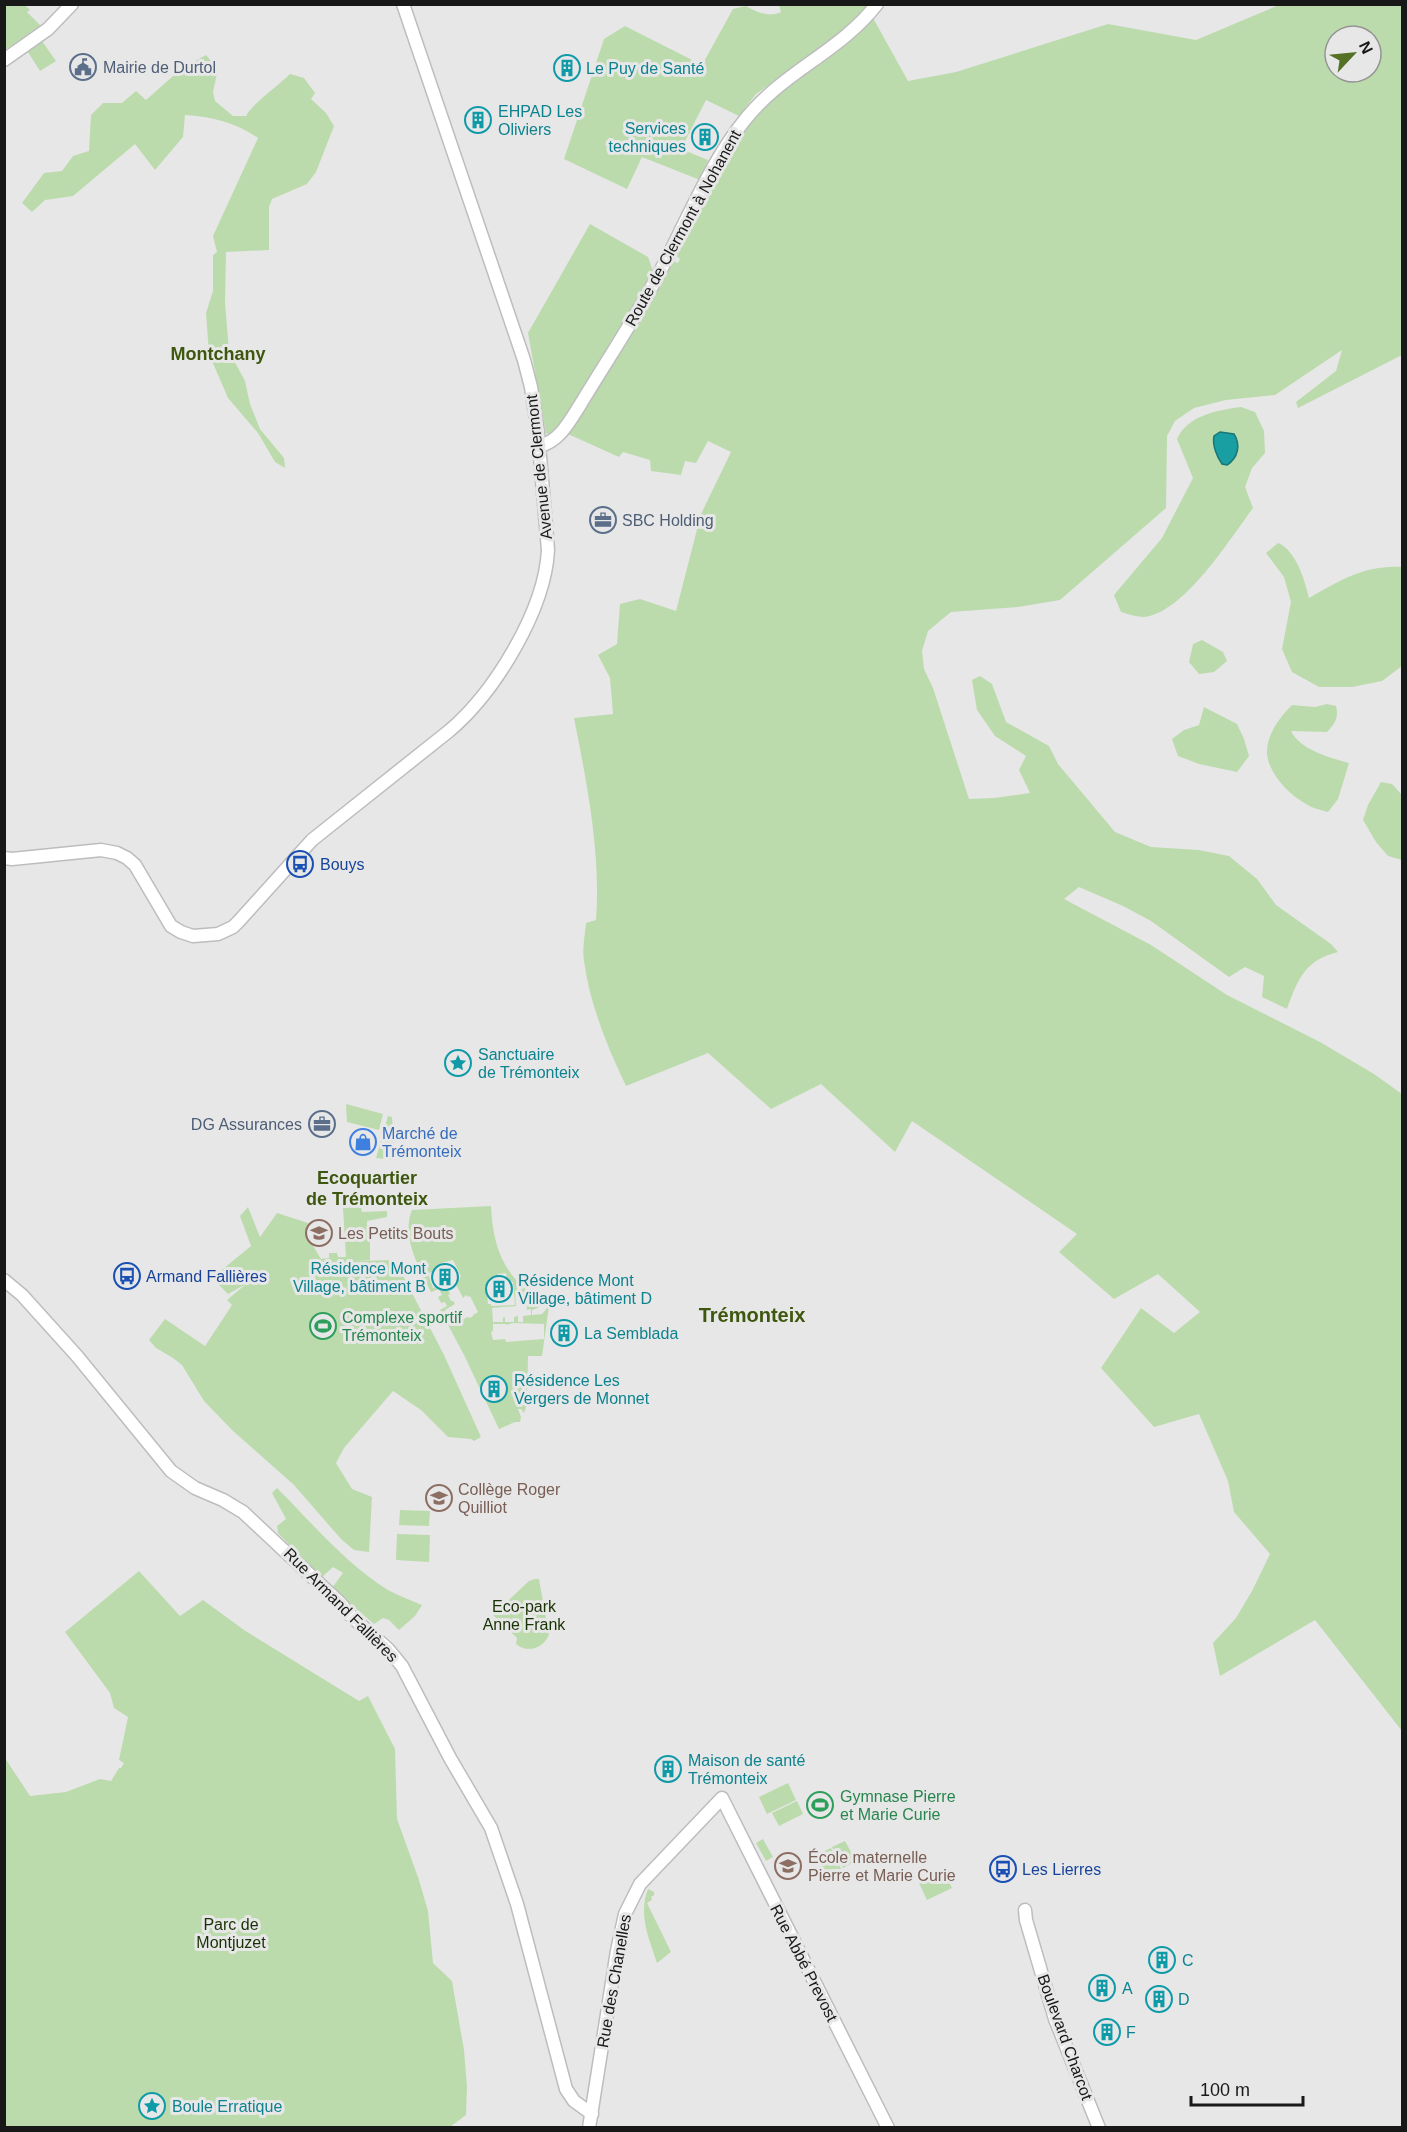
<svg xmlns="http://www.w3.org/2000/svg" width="1407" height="2132" font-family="Arial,sans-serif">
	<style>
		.green { fill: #bcdbac; fill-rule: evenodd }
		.water { fill: #199ea2; stroke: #197679; stroke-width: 1.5 }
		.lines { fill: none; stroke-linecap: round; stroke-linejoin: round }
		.secondary-casing { stroke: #bdbdbe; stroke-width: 15 }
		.secondary { stroke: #fff; stroke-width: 12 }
		.labels { text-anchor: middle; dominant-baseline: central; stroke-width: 6; stroke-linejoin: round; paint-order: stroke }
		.service-label { font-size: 16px; fill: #4e5e75; stroke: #e7e7e8; text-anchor: start }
		.culture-label { font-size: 16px; fill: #0d838f; stroke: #e7e7e8; text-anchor: start }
		.street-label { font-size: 16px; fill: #181819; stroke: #e7e7e8 }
		.transit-label { font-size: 16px; fill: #164399; stroke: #e7e7e8; text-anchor: start }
		.shop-label { font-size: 16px; fill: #366cbe; stroke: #e7e7e8; text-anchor: start }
		.education-label { font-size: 16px; fill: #785e54; stroke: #e7e7e8; text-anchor: start }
		.leisure-label { font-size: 16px; fill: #27864d; stroke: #e7e7e8; text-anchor: start }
		.park-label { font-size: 16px; fill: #183303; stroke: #e7e7e8 }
		.neighbourhood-label { font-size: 18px; font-weight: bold; fill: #3e570f; stroke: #e7e7e8 }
		.quarter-label { font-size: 20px; font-weight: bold; fill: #3e570f; stroke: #e7e7e8 }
	</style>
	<rect width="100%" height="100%" fill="#e7e7e8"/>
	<g class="green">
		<path d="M 5,5 L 25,5 L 30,10 L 27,12 L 43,28 C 31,37 18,41 5,50 Z"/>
		<path d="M 779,5 L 871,5 L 845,32 L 756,94 L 739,116 L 706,100 L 681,149 L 708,160 L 700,180 L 642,157 L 627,189 L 564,159 L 604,39 L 625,26 L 702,65 L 733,9 L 746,6 C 756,12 769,18 781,12 Z"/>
		<path d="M 1279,5 L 1402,5 L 1402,355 L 1298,408 L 1296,402 L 1336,371 L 1342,350 L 1275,395 L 1226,400 L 1194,408 L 1175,421 L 1167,436 L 1166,508 L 1060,600 L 1018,607 L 951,612 L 928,631 L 922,651 L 924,669 L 933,688 L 969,799 L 994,798 L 1030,793 L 1019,770 L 1026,756 L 995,736 L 977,710 L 972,680 L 980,676 L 992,684 L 1006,722 L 1049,746 L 1058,764 L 1115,832 L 1151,847 L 1199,850 L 1229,856 L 1257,879 L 1276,905 L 1331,944 L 1338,952 C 1305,960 1298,979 1287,1009 L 1262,997 L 1264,976 L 1245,967 L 1229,977 L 1151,921 L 1123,906 L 1079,887 L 1064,899 L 1151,945 L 1227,995 L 1320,1042 L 1374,1074 L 1402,1094 L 1402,1731 L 1315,1620 L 1220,1676 L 1213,1643 L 1236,1618 L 1252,1591 L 1270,1554 L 1234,1512 L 1228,1481 L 1199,1414 L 1154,1427 L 1101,1368 L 1141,1308 L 1174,1333 L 1200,1312 L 1158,1274 L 1114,1299 L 1059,1252 L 1077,1234 L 912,1121 L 895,1152 L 821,1084 L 771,1109 L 708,1053 L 626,1086 C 607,1046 590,1005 584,961 C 582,949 585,935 586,923 L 596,920 C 601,853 587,784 574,718 L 613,714 L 610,678 L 598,655 L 617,644 L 620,604 L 640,599 L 676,611 L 701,514 L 731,452 L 708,441 L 696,463 L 685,461 L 681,475 L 651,471 L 650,460 L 623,452 L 619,457 L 568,434 L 673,261 L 678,263 L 680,259 L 675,255 L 728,149 L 771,96 L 873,18 L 908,81 L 956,72 L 1108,24 L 1196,40 ZM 1335,36 L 1371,36 L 1371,72 L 1335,72 Z"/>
		<polygon points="42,41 56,61 40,71 28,52"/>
		<path d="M 206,55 L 218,69 L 213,92 L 215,101 L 233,116 L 246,116 C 253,103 278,86 290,74 L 304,78 L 315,93 L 311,99 L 326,113 L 334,126 L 316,172 L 307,184 L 272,199 L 269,207 L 269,250 L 226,252 L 225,303 L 229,351 L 245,381 L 250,404 L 260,429 L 284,458 L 285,468 L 275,462 L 258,433 L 228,398 L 209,354 L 206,313 L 213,291 L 213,255 L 217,252 L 213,236 L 258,138 C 235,122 212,117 185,115 L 183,137 L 155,170 L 135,144 L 73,196 L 45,200 L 32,212 L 22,203 L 44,173 L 62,171 L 73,156 L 89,151 L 91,115 L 103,103 L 122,103 L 136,91 L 146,100 L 181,69 Z"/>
		<polygon points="590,224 648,257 654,274 567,417 550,435 546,433 528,333"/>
		<path d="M 1241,407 L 1255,412 L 1264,431 L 1265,453 L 1252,468 L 1245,487 L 1253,508 C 1230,539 1184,613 1144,617 C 1137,617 1128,614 1121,612 L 1114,595 L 1162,538 L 1193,478 L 1177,439 C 1188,415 1218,410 1241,407 Z"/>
		<path d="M 1278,543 C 1296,550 1305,581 1309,598 C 1341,580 1364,565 1402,567 L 1402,666 L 1382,681 L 1352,687 L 1319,687 L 1292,672 L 1282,649 L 1291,602 L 1284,577 L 1266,553 Z"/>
		<polygon points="1202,640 1223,652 1227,661 1214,672 1199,674 1189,662 1193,644"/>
		<path d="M 1327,704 L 1336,706 C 1339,717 1335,724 1327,732 L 1291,731 C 1300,750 1331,758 1349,763 L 1338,799 L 1328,812 C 1320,810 1312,808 1306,804 C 1289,795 1269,774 1267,754 C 1266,735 1280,717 1292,705 L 1315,707 Z"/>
		<polygon points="1204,707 1237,724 1244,739 1249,756 1237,772 1199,764 1178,756 1172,739 1184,730 1199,725"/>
		<polygon points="1381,782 1392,784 1402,795 1402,860 1388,856 1376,842 1363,820 1368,805"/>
		<polygon points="346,1104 383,1114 379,1130 347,1122"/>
		<polygon points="388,1116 392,1117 395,1160 376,1158"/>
		<path d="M 491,1206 C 493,1248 504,1278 543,1302 L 538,1308 L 532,1310 L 532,1315 L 542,1314 L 549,1306 L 542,1356 L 528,1356 L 527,1404 L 524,1413 L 521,1409 L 518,1409 L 521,1417 L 520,1422 L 515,1422 L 499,1429 L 464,1355 L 440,1310 L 447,1306 L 445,1302 L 441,1303 L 438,1297 L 442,1295 L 439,1289 L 431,1292 C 419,1269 401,1236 412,1210 ZM 453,1260 L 461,1276 L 459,1280 L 454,1280 L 463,1298 L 466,1295 L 468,1297 L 470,1296 L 478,1312 L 473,1315 L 473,1316 L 470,1318 L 468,1317 L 454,1323 L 445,1310 L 455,1304 L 453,1301 L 451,1301 L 448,1295 L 450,1294 L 444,1283 L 433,1288 L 428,1274 L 442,1266 L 441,1263 ZM 506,1273 L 507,1283 L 507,1281 L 513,1282 L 515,1305 L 491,1306 L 491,1304 L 488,1304 L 487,1291 L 485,1291 L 485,1286 L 497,1285 L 498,1274 ZM 515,1292 L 520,1293 L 521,1298 L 526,1298 L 527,1310 L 531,1309 L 531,1315 L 523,1316 L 523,1322 L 518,1322 L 518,1316 L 514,1317 L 514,1322 L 505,1322 L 505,1317 L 503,1318 L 503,1322 L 493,1322 L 492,1308 L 516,1306 ZM 513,1323 L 544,1324 L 544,1339 L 506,1342 L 505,1339 L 493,1340 L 491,1332 L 493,1331 L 493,1324 L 506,1324 L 506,1325 Z"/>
		<polygon points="248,1207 260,1237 277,1213 308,1223 312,1244 321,1259 329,1258 329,1253 337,1253 338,1257 346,1257 343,1208 361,1207 362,1212 387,1211 387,1217 367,1221 367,1225 370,1226 370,1260 355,1261 395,1260 444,1355 481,1437 474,1441 471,1439 448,1437 421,1410 393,1391 344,1448 336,1463 352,1489 372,1497 369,1552 354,1550 341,1539 294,1485 233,1431 204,1401 182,1365 173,1358 156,1348 149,1340 165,1319 205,1346 232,1305 227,1300 246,1284 228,1294 212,1278 251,1246 240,1216"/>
		<path d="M 277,1488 C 312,1523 346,1564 388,1590 C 399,1596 411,1600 422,1605 L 415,1616 L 399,1630 L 389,1620 L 383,1618 L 374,1624 L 332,1588 L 343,1573 L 333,1567 L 321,1578 L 278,1533 L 277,1526 L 286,1519 L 272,1493 Z"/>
		<polygon points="400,1510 430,1511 429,1526 399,1525"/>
		<polygon points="397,1534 430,1535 429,1562 396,1560"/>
		<polygon points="139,1571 180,1616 203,1600 244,1630 359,1701 368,1696 395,1749 397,1819 419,1880 428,1911 433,1963 452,1981 464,2050 467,2087 466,2115 450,2127 5,2127 5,1758 30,1796 66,1792 100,1779 111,1781 119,1768 121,1768 124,1763 119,1760 128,1717 114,1708 110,1693 65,1632"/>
		<path d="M 535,1579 L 539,1579 L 549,1635 C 543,1648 528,1654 516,1644 L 517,1638 L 493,1615 L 529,1581 Z"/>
		<polygon points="788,1783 796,1800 767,1814 759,1797"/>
		<polygon points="797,1801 803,1814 779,1826 772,1813"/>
		<polygon points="763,1839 773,1857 766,1861 756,1843"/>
		<polygon points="845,1841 856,1861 843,1868 832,1847"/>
		<polygon points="831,1848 841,1869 827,1876 816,1855"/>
		<polygon points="944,1871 952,1888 927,1900 919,1883"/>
		<path d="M 648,1889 L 654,1892 L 654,1895 L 651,1897 L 652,1900 L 647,1903 L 671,1952 L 657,1963 C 649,1938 638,1915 648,1889 Z"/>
	</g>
	<path class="water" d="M 1220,432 L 1234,434 C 1241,445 1238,458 1227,465 L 1222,464 C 1217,457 1212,445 1214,436 Z"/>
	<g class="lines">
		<defs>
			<g id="secondary">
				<polyline points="4,60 48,29 72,4"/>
				<path d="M 539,446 C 559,442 570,421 580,405 C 609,357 641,310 666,260 C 690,214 711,162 744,121 C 782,72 840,52 877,4"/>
				<path d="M 4,858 L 12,859 L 101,850 L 117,853 L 127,858 L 135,865 L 171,926 L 181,932 L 193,936 L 218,934 L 233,927 L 239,921 L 312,840 L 449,731 C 495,692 545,610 548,550 L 538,433 L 531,387 L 524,360 L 403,4"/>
				<polyline points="4,1280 22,1295 77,1356 171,1471 195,1488 223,1500 243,1512 340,1603 351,1616 388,1649 402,1666 450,1758 491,1828 517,1904 566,2089 574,2101 592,2114"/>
				<polyline points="1025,1910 1026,1920 1055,2019 1099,2128"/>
				<polyline points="589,2128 617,1951 625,1914 640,1884 722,1798 888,2128"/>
			</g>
		</defs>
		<use href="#secondary" class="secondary-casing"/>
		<use href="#secondary" class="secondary"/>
	</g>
	<defs>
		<symbol id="civic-ring" viewBox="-11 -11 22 22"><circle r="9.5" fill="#e7e7e8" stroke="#5c6f8a" stroke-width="1.5"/><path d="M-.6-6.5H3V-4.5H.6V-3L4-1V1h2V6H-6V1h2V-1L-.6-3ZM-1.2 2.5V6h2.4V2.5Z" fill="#5c6f8a"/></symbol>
		<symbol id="building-ring" viewBox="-11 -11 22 22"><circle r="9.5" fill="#e7e7e8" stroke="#0f9aa8" stroke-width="1.5"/><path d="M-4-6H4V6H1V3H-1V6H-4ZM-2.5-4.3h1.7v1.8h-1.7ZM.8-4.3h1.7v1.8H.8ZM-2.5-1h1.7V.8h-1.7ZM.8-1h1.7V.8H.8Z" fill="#0f9aa8"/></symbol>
		<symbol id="office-ring" viewBox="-11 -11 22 22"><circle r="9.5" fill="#e7e7e8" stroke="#5c6f8a" stroke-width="1.5"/><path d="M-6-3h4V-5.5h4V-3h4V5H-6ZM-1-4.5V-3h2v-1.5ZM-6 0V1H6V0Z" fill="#5c6f8a"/></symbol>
		<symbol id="bus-ring" viewBox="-11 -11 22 22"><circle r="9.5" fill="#e7e7e8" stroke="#1a4fb4" stroke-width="1.5"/><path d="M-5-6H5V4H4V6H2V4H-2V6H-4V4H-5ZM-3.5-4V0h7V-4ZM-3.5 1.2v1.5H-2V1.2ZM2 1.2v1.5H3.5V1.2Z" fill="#1a4fb4"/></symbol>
		<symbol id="sight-ring" viewBox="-11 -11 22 22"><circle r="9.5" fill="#e7e7e8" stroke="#0f9aa8" stroke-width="1.5"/><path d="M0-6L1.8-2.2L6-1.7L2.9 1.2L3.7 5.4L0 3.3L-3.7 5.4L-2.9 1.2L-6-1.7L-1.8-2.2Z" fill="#0f9aa8"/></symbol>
		<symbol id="shop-ring" viewBox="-11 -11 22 22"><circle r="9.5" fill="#e7e7e8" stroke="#3f7fe0" stroke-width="1.5"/><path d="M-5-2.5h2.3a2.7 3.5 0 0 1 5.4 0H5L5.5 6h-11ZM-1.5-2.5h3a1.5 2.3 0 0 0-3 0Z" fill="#3f7fe0"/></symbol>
		<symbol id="school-ring" viewBox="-11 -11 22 22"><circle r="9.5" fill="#e7e7e8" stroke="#8d6e63" stroke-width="1.5"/><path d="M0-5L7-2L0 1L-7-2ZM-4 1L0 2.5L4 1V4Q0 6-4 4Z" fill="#8d6e63"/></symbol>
		<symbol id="stadium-ring" viewBox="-11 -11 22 22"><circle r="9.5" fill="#e7e7e8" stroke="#2e9e5b" stroke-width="1.5"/><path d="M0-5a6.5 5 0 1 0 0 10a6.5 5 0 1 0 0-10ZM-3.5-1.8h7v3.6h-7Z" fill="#2e9e5b"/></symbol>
	</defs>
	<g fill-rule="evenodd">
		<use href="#civic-ring" x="68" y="52" width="30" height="30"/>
		<use href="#building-ring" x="552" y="53" width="30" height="30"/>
		<use href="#building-ring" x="463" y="105" width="30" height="30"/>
		<use href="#building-ring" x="690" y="122" width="30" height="30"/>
		<use href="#office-ring" x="588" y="505" width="30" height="30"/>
		<use href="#bus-ring" x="285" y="849" width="30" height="30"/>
		<use href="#sight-ring" x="443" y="1048" width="30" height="30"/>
		<use href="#office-ring" x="307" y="1109" width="30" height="30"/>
		<use href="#shop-ring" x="348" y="1127" width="30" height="30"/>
		<use href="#school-ring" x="304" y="1218" width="30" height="30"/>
		<use href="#bus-ring" x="112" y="1261" width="30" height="30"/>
		<use href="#building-ring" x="430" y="1262" width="30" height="30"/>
		<use href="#building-ring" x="484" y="1274" width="30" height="30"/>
		<use href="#stadium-ring" x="308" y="1311" width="30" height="30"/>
		<use href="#building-ring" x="549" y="1318" width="30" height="30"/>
		<use href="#building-ring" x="479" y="1374" width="30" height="30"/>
		<use href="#school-ring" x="424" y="1483" width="30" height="30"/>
		<use href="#building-ring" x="653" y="1754" width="30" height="30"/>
		<use href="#stadium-ring" x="805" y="1790" width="30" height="30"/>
		<use href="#school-ring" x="773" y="1851" width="30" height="30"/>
		<use href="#bus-ring" x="988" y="1854" width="30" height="30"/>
		<use href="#building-ring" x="1147" y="1945" width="30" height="30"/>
		<use href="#building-ring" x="1087" y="1973" width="30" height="30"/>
		<use href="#building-ring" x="1144" y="1984" width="30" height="30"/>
		<use href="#building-ring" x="1092" y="2017" width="30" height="30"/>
		<use href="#sight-ring" x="137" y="2091" width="30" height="30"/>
	</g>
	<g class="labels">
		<g class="service-label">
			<text x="103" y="67">Mairie de Durtol</text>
			<text x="622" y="520">SBC Holding</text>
			<text x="302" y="1124" text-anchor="end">DG Assurances</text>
		</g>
		<g class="culture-label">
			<text x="586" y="68">Le Puy de Santé</text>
			<text x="498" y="111">EHPAD Les<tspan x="498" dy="18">Oliviers</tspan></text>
			<text x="686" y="128" text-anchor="end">Services<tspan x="686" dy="18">techniques</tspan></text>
			<text x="478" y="1054">Sanctuaire<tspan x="478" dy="18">de Trémonteix</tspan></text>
			<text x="426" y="1268" text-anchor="end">Résidence Mont<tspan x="426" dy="18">Village, bâtiment B</tspan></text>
			<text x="518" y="1280">Résidence Mont<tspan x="518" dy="18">Village, bâtiment D</tspan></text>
			<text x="584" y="1333">La Semblada</text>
			<text x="514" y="1380">Résidence Les<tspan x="514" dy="18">Vergers de Monnet</tspan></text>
			<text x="688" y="1760">Maison de santé<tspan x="688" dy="18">Trémonteix</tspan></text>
			<text x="1182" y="1960">C</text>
			<text x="1122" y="1988">A</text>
			<text x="1178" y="1999">D</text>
			<text x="1126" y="2032">F</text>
			<text x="172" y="2106">Boule Erratique</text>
		</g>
		<g class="street-label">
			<text transform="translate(683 228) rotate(-61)">Route de Clermont à Nohanent</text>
			<text transform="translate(539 467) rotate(-96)">Avenue de Clermont</text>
			<text transform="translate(341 1605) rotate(45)">Rue Armand Fallières</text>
			<text transform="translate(804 1963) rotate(63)">Rue Abbé Prevost</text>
			<text transform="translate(614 1981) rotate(-80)">Rue des Chanelles</text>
			<text transform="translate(1065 2037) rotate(70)">Boulevard Charcot</text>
		</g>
		<g class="transit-label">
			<text x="320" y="864">Bouys</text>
			<text x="146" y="1276">Armand Fallières</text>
			<text x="1022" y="1869">Les Lierres</text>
		</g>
		<g class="shop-label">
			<text x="382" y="1133">Marché de<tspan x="382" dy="18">Trémonteix</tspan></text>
		</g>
		<g class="education-label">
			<text x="338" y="1233">Les Petits Bouts</text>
			<text x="458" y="1489">Collège Roger<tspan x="458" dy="18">Quilliot</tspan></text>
			<text x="808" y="1857">École maternelle<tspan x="808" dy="18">Pierre et Marie Curie</tspan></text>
		</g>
		<g class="leisure-label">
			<text x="342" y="1317">Complexe sportif<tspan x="342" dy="18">Trémonteix</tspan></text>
			<text x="840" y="1796">Gymnase Pierre<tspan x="840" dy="18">et Marie Curie</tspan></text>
		</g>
		<g class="park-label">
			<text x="524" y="1606">Eco-park<tspan x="524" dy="18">Anne Frank</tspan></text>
			<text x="231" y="1924">Parc de<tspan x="231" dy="18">Montjuzet</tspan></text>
		</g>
		<g class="neighbourhood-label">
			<text x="218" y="354">Montchany</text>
			<text x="367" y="1178">Ecoquartier<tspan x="367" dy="21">de Trémonteix</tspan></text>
		</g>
		<g class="quarter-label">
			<text x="752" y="1315">Trémonteix</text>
		</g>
	</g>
	<rect width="1407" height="2132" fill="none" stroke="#181819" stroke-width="12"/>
	<g transform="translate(1353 54) rotate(64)"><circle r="28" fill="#e7e7e8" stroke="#949495" stroke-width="1.5"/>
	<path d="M0-4.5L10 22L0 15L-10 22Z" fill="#547125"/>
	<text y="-9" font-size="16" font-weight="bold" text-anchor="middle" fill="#181819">N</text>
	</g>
	<path d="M1191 2096v9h112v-9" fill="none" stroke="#181819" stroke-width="3"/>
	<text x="1200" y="2096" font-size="18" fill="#181819" stroke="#e7e7e8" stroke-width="4.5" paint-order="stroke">100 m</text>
</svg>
